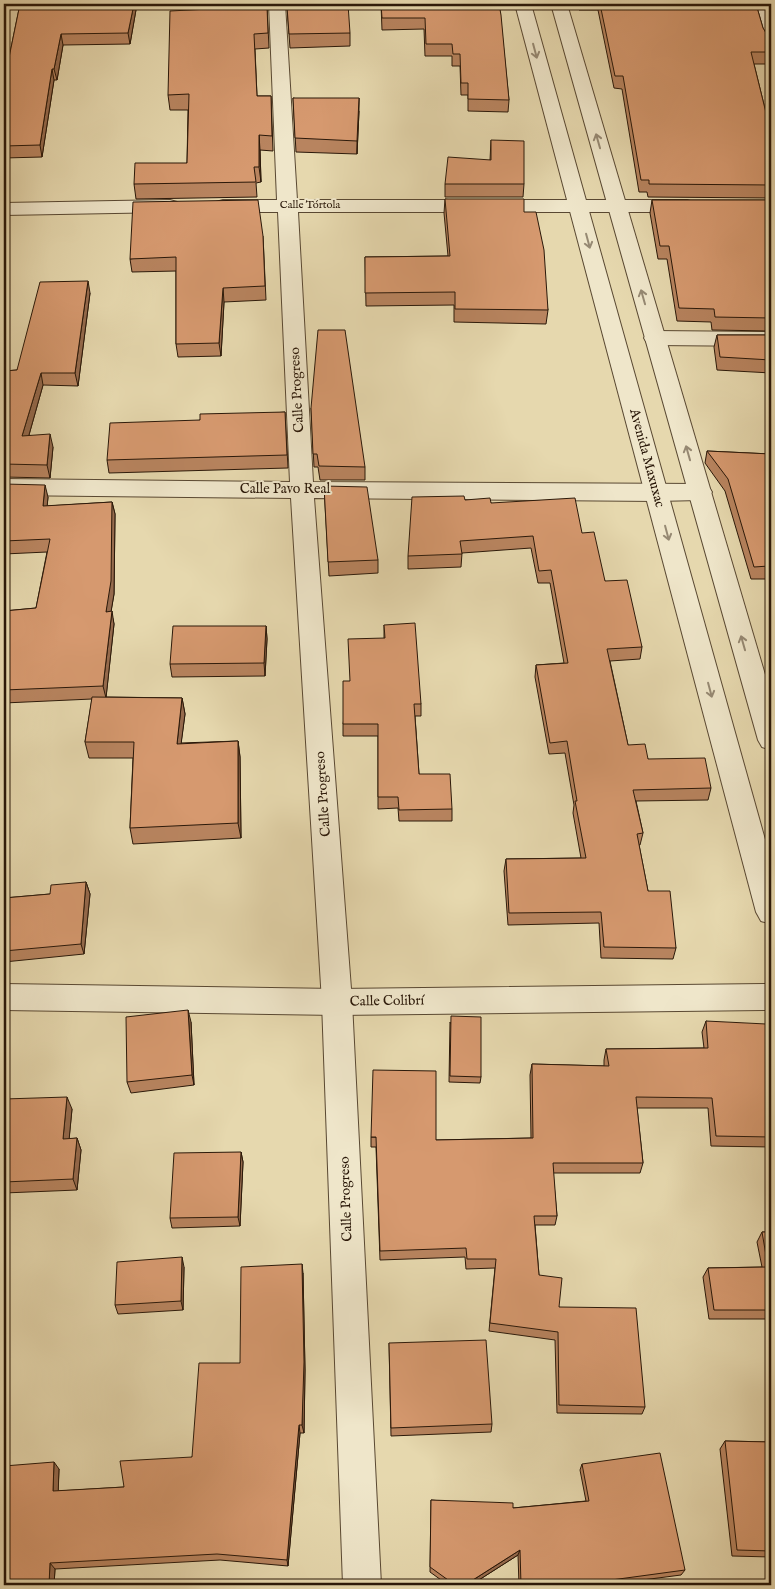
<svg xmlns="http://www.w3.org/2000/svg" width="775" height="1589" font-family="'IM FELL English',serif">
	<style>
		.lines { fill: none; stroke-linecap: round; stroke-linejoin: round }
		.minor-casing { stroke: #594832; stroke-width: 2 }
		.tertiary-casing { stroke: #594832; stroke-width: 2 }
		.minor { fill: #efe6ca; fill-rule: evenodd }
		.tertiary { fill: #efe6ca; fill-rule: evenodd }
		.wall { fill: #b8845f; stroke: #2a1809 }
		.shaded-wall { fill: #966b4e; stroke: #2a1809 }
		.building { fill: #d6996f; stroke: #2a1809 }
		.oneway { stroke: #968973 }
		.labels { text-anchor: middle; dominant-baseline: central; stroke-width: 4; stroke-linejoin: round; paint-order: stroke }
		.far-street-label { font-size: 11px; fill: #2a1809; stroke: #efe6ca }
		.street-label { font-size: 14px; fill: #2a1809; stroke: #efe6ca }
	</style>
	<rect width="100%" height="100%" fill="#e6d8ae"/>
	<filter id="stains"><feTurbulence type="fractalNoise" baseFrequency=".004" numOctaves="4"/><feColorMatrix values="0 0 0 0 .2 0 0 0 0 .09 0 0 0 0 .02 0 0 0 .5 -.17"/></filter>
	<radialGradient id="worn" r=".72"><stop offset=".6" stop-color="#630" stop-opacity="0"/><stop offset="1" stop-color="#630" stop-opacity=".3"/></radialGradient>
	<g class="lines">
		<defs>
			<g id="minor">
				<polygon points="269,4 285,4 297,200 687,200 694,202 697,206 694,210 687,212 298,212 313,482 700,484 708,486 712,492 708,498 700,500 657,501 314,498 352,1002 381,1585 343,1585 322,1002 291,498 4,495 4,479 290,482 278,212 223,212 216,210 213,206 216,202 223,200 277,200"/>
				<polygon points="753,4 769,4 771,10 771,45 765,44 762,40"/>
				<polygon points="170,200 177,202 180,206 177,210 170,212 4,215 4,203"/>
				<polygon points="655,331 771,332 771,346 655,345 647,343 644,338 647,333"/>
			</g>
			<g id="tertiary">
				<polygon points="515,4 531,4 771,861 771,924 761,921 756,912"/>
				<polygon points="551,4 567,4 771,695 771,750 762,747 758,740"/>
				<polygon points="4,984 337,989 771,984 771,1010 337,1015 4,1010"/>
			</g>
		</defs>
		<use href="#minor" class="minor-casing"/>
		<use href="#tertiary" class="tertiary-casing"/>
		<use href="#minor" class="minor"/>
		<use href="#tertiary" class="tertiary"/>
	</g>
	<g class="wall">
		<polygon points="20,4 137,4 130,44 63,45 57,80 54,80 42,157 4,158 4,82"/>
		<polygon points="381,4 499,4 509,100 508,112 468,111 468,95 461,95 460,66 452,66 452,56 425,56 424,29 382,30"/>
		<polygon points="578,4 756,4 763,28 766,33 771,34 771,64 754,64 768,121 771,121 771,198 648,197 647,192 639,192 622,89 614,88 598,10 579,10"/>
		<polygon points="267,6 269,48 255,49 257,96 271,96 273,151 260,150 261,182 256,183 257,197 136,199 134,184 187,163 188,110 170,110 168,95"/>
		<polygon points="287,7 350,33 350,46 290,48"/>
		<polygon points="293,98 359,111 357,154 296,152"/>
		<polygon points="491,140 524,184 523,197 445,197 445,184 490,160"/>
		<polygon points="445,199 524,212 548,310 546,324 454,322 454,305 366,306 365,257 448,256 444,213"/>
		<polygon points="652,200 771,200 771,331 712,330 711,322 677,321 667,259 658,259 650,213"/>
		<polygon points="263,236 266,300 224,302 221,356 178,357 176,344 176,271 132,272 130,259"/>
		<polygon points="90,293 78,386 43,385 29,435 53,447 50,478 4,477 4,371 17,370"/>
		<polygon points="717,335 771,335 771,373 717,370 714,347"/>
		<polygon points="311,408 365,467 365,480 320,480 318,467 314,467"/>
		<polygon points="285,412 288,468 109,473 107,460 200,420"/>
		<polygon points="707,451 771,454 771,601 766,579 751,579 725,491 705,463"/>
		<polygon points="4,484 48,497 47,506 112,502 115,514 114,594 111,611 114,624 106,697 182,698 185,714 181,743 238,741 240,757 241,838 133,844 130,828 133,758 89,758 85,742 92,699 4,703 4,611 36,608 47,552 4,554"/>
		<polygon points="324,486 378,560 378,573 329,576"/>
		<polygon points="465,500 491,503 582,533 605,581 642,647 640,659 610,661 628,745 648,759 711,788 708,800 636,801 643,833 640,845 639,845 648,891 676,948 673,959 601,958 599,923 508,925 504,871 506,859 581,858 573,813 574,805 565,753 549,754 535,677 536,665 564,663 550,583 538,583 531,548 462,553 461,567 408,569 408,556"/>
		<polygon points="384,625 421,704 421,716 415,716 419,774 452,809 452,821 399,821 398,808 378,809 378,736 343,736 343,724 350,681 384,638"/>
		<polygon points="266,626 267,639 265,676 172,677 170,664"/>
		<polygon points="86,882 90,894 84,954 4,962 4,898 50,894"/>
		<polygon points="706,1021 771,1042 771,1147 711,1146 708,1108 637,1108 643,1163 640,1173 553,1173 557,1216 555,1225 535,1225 539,1275 559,1307 645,1407 642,1414 557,1413 555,1340 489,1331 495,1268 466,1269 465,1257 380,1260 376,1147 371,1147 371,1137 436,1140 531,1138 530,1075 532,1064 604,1066 604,1060 606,1049 704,1048 702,1032"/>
		<polygon points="191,1022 194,1085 131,1093 127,1082"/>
		<polygon points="450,1022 481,1077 480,1083 449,1082"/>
		<polygon points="4,1099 72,1109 69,1139 77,1138 81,1150 77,1190 4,1193"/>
		<polygon points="241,1152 243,1162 240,1226 172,1228 170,1218"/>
		<polygon points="762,1232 771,1232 771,1319 709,1319 703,1277 708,1268 762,1267 757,1242"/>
		<polygon points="184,1267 183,1310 118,1314 115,1305"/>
		<polygon points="303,1273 305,1370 304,1433 300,1433 288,1566 220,1560 55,1569 54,1585 4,1585 59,1469 58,1491 124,1487 192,1457 240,1363"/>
		<polygon points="389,1343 492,1424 491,1432 391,1436"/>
		<polygon points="725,1441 771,1442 771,1557 732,1556 720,1449"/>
		<polygon points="582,1464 685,1570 681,1575 604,1585 519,1585 518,1555 471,1585 448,1585 430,1572 431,1500 513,1508 586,1501 580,1470"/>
	</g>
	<g class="shaded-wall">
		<polygon points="134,4 137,4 130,44 128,33"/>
		<polygon points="61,34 63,45 57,80 54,69"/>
		<polygon points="52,69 54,80 42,157 40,145"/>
		<polygon points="359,98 359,111 357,154 357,141"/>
		<polygon points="259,135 260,150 261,182 259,167"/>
		<polygon points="88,281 90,293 78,386 75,373"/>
		<polygon points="223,288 224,302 221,356 219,343"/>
		<polygon points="41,373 43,385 25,449 22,436"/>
		<polygon points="50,434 53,447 50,478 47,465"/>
		<polygon points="45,485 48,497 46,519 43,506"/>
		<polygon points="112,502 115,514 114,594 109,624 106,612"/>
		<polygon points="112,611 114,624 106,698 103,686"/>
		<polygon points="266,626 267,639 265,676 264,663"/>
		<polygon points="182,698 185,714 179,760 177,744"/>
		<polygon points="238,741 240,757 241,838 238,823"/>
		<polygon points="86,882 90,894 84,954 81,944"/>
		<polygon points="188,1010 191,1022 194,1085 192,1075"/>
		<polygon points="67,1097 72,1109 68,1151 63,1139"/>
		<polygon points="77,1138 81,1150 77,1190 73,1179"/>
		<polygon points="241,1152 243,1162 240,1226 238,1217"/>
		<polygon points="182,1257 184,1267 183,1310 181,1301"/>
		<polygon points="302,1264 303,1273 305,1370 304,1433 302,1425"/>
		<polygon points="299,1425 300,1433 288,1566 287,1560"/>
		<polygon points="54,1462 59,1469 58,1498 53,1491"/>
		<polygon points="520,1550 518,1555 471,1585 465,1585"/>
		<polygon points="50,1563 55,1569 54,1585 49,1585"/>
	</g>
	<g class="building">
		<polygon points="20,4 134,4 128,33 61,34 54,69 52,69 40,145 4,146 4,82"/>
		<polygon points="341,4 348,4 350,33 289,34 287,7"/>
		<polygon points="381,4 499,4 501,15 509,100 468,99 468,83 461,83 460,54 453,54 452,44 426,44 425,18 382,18"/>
		<polygon points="600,4 756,4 763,28 766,33 771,34 771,52 751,52 768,121 771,121 771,185 649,184 649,180 641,180 623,76 615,76"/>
		<polygon points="267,6 268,33 254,34 257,96 271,96 272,136 259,135 259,167 254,167 256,182 134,184 135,163 187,163 189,94 168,95 170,11"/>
		<polygon points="293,98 359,98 357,141 295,138"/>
		<polygon points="491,140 524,141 524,184 445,184 448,157 491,160"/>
		<polygon points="445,199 524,199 524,212 536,212 544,250 548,310 455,309 455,292 365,293 365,257 450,256"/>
		<polygon points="258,200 263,236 265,286 223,288 219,343 176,344 176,257 130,259 133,202"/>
		<polygon points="652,200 771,200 771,318 715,317 714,309 679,308 669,246 660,246"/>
		<polygon points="88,281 75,373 41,373 22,436 50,434 47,465 4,464 4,371 17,370 40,282"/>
		<polygon points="318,330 345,330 365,467 319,466 317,454 313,454 311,408"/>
		<polygon points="717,335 771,335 771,360 720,357"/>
		<polygon points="285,412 287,455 107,460 110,423 200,420 200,414"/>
		<polygon points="707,451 771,454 771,575 769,566 754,567 728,479"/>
		<polygon points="4,484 45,485 43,506 112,502 111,581 106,612 112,611 103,686 4,690 4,611 36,608 50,539 4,541"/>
		<polygon points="324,486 367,487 378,560 328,562"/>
		<polygon points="464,496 465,500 490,498 491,503 575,498 582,533 594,532 605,581 627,580 642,647 607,649 628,745 645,744 648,759 705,758 711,788 633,790 643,833 637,834 648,891 670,891 676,948 604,947 601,912 509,913 506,859 586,858 575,801 577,801 567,741 550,743 536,665 568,663 551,570 539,571 533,536 460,541 462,554 408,556 412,497"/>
		<polygon points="415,623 421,704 414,704 419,774 450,774 452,809 399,810 398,797 378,797 378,724 343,724 343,681 350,681 348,639 385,638 384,625"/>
		<polygon points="173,626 266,626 264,663 170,664"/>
		<polygon points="92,697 182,698 177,744 238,741 238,823 130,828 134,742 85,742"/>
		<polygon points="86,882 81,944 4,951 4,898 50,894 51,885"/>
		<polygon points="188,1010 192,1075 127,1082 126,1017"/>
		<polygon points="451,1016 481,1017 481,1077 450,1076"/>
		<polygon points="706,1021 766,1024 771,1042 771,1137 716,1136 712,1098 636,1097 643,1163 553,1163 557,1216 534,1216 539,1275 562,1278 559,1307 636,1308 645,1407 559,1405 558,1332 490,1323 496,1259 467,1259 466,1248 380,1251 376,1137 371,1137 373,1070 436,1071 436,1140 533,1138 532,1064 609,1066 606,1049 708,1048"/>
		<polygon points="67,1097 63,1139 77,1138 73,1179 4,1182 4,1099"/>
		<polygon points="241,1152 238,1217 170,1218 174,1153"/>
		<polygon points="762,1232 771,1232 771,1310 714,1310 708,1268 768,1267"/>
		<polygon points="182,1257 181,1301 115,1305 117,1262"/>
		<polygon points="302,1264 304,1362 302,1425 299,1425 287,1560 217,1554 50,1563 49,1585 4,1585 4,1466 54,1462 53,1491 124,1487 120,1461 192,1457 199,1363 240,1363 241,1267"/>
		<polygon points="486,1340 492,1424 391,1428 389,1343"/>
		<polygon points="725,1441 771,1442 771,1551 737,1550"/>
		<polygon points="660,1453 685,1570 604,1581 604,1585 521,1585 520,1550 465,1585 455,1585 430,1567 431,1500 513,1503 513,1508 589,1501 582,1464"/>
	</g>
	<defs><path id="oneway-shaft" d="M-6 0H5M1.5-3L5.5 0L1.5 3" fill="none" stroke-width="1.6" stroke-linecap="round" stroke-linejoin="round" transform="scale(1.25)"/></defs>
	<g class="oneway">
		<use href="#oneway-shaft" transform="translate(535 51) rotate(75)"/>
		<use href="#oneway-shaft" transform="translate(598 141) rotate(-106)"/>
		<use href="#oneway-shaft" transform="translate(588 241) rotate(75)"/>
		<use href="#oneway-shaft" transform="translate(643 297) rotate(-106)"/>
		<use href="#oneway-shaft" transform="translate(688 453) rotate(-106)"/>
		<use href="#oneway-shaft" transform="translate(667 533) rotate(75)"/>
		<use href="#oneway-shaft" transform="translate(743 643) rotate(-106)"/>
		<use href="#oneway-shaft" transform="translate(710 690) rotate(75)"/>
	</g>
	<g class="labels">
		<g class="far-street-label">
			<text x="310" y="205">Calle Tórtola</text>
		</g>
		<g class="street-label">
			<text transform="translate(297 390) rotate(-93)">Calle Progreso</text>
			<text transform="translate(647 458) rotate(75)">Avenida Maxuxac</text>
			<text x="285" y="489">Calle Pavo Real</text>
			<text transform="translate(323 794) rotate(-94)">Calle Progreso</text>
			<text transform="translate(387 1001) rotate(-1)">Calle Colibrí</text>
			<text transform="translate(346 1199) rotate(-92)">Calle Progreso</text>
		</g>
	</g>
	<rect width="775" height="1589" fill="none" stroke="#e6d8ae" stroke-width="20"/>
	<rect x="5" y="5" width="765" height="1579" fill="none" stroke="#2a1809" stroke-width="2.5"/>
	<rect x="10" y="10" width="755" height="1569" fill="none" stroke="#2a1809"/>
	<rect width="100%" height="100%" filter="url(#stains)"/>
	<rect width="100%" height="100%" fill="url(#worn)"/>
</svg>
